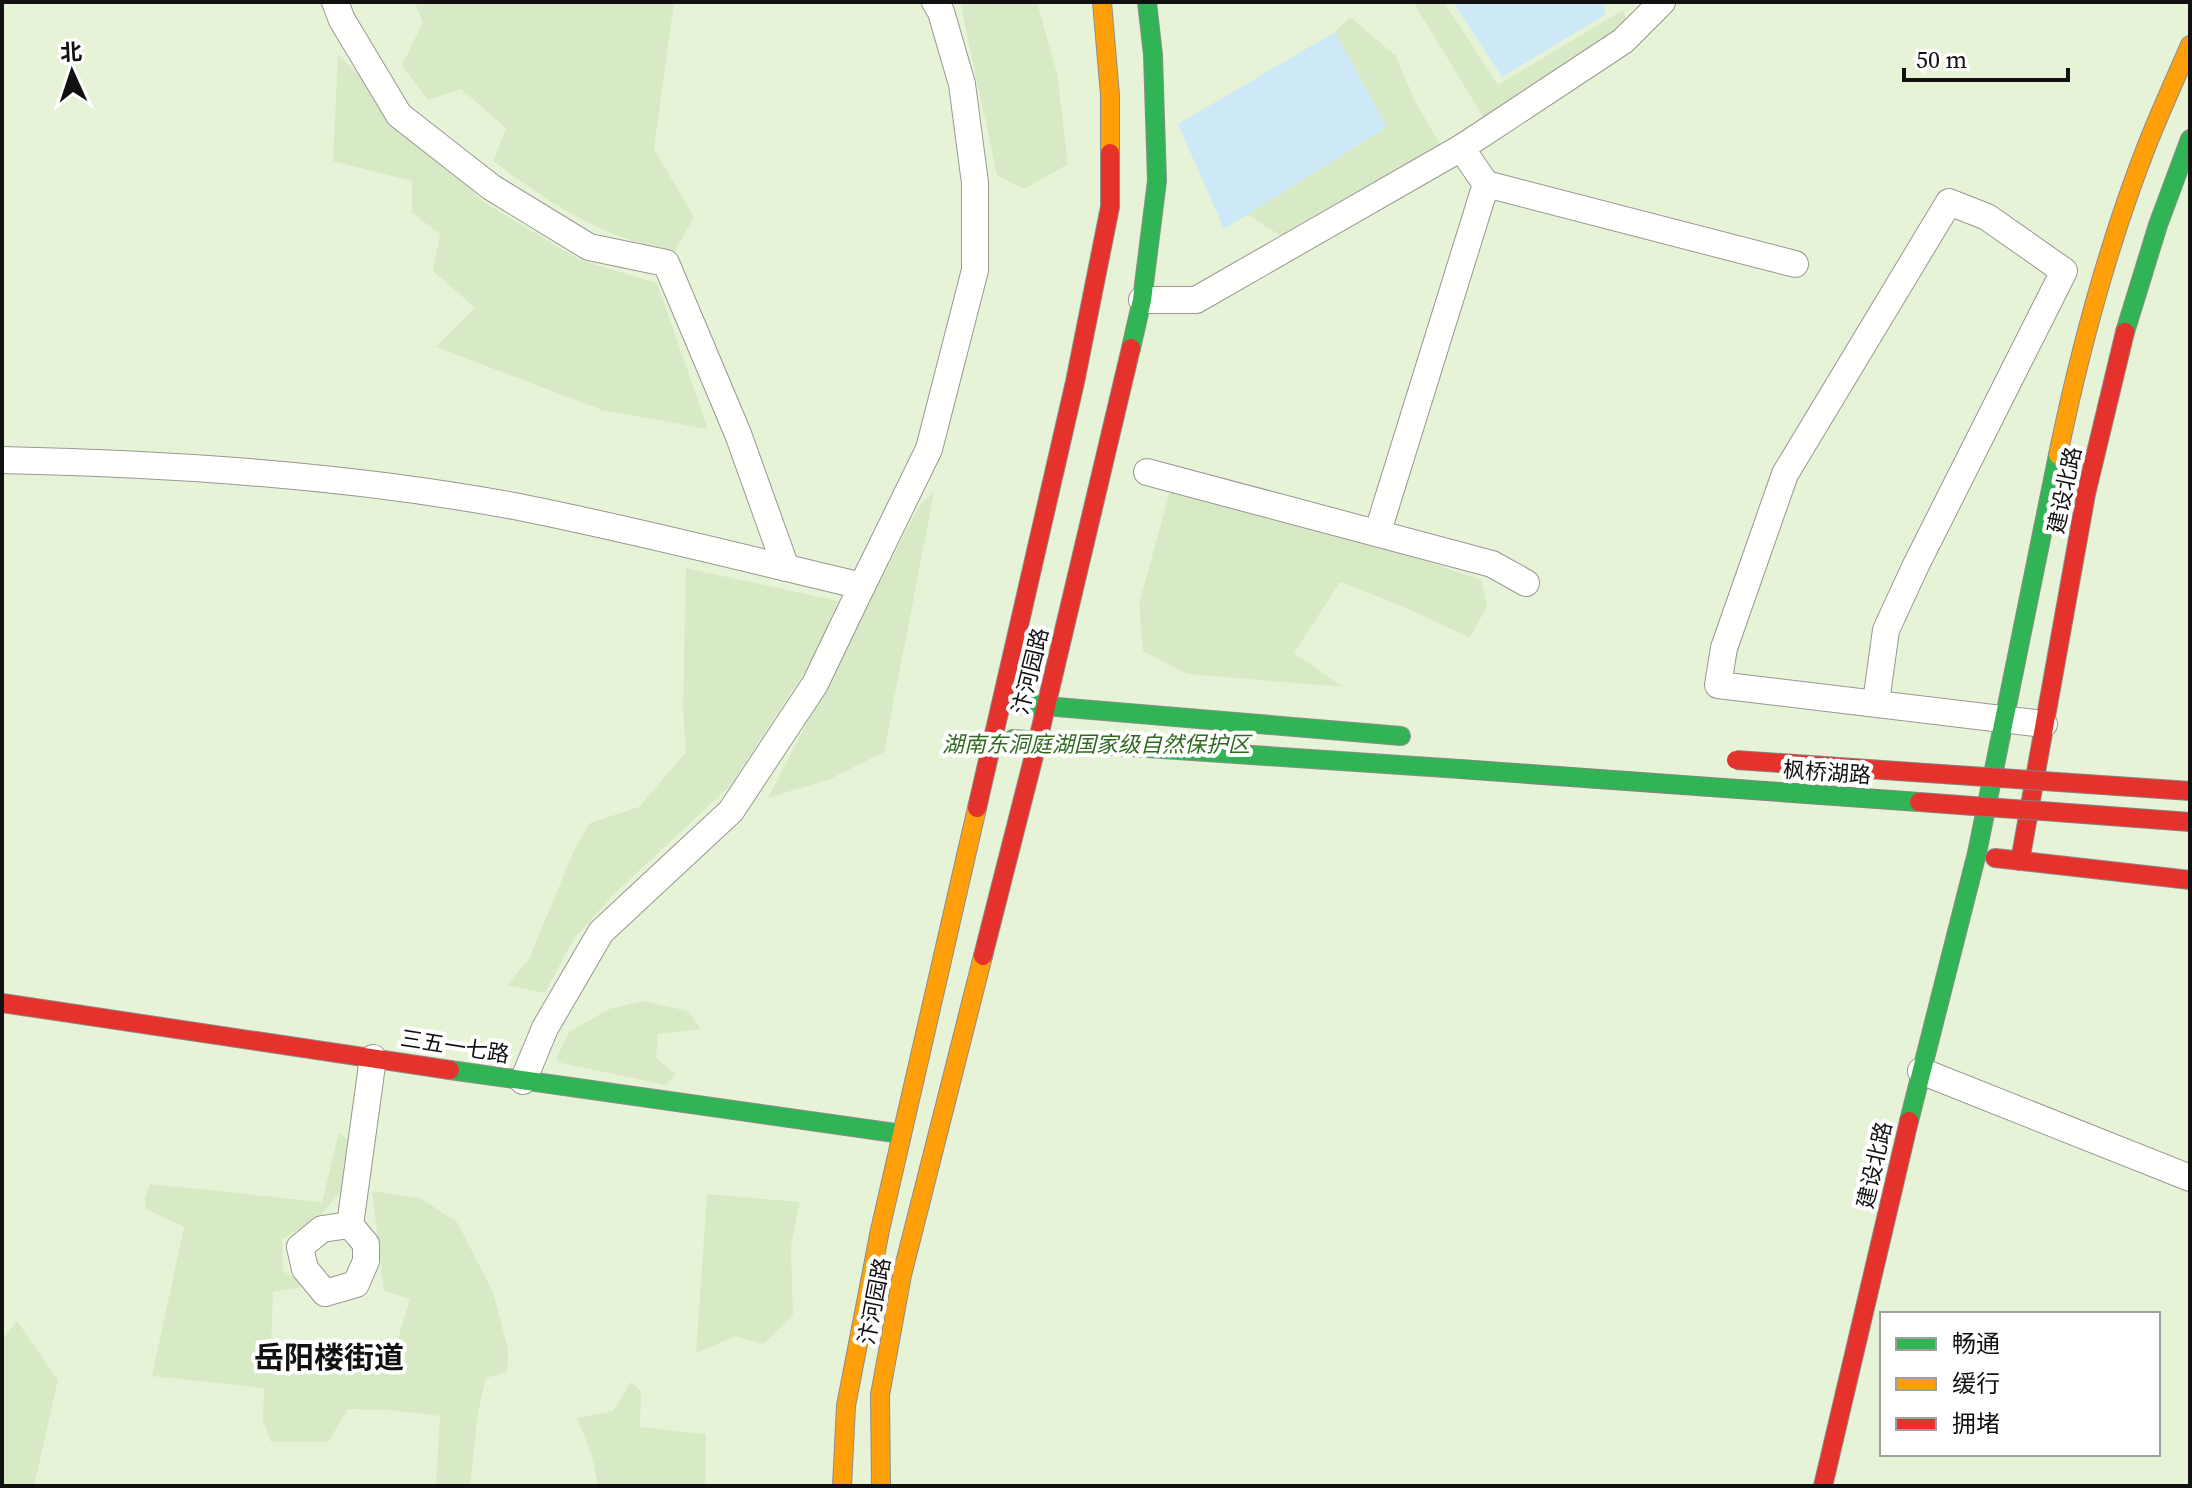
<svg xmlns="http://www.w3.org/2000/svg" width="2192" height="1488" font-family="'Source Serif 4','Noto Sans SC',serif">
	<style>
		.green { fill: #e7f3d7; fill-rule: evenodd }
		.forest { fill: #d8eac5 }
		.water { fill: #cde8f7 }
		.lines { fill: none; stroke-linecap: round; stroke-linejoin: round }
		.street-casing { stroke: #979795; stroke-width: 28 }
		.fast-casing { stroke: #8e8d8b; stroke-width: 20 }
		.slow-casing { stroke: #8e8d8b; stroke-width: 20 }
		.jam-casing { stroke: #8e8d8b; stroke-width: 20 }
		.street { stroke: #fffffe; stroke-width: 26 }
		.fast { stroke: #30b455; stroke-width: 18 }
		.slow { stroke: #ff9f0a; stroke-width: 18 }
		.jam { stroke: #e5322d; stroke-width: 18 }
		.fast-bridge-casing { stroke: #858482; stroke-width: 20; stroke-linecap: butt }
		.jam-bridge-casing { stroke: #858482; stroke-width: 20; stroke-linecap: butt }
		.fast-bridge { stroke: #30b455; stroke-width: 18 }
		.jam-bridge { stroke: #e5322d; stroke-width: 18 }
		.labels { text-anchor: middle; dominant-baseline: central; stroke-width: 8; stroke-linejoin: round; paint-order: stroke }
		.street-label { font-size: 22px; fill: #111; stroke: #fff }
		.park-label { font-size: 22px; font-style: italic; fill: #2f6b1f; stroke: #fff }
		.district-label { font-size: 30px; font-weight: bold; fill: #111; stroke: #fff }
	</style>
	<rect width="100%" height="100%" fill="#fdfcf7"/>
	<path class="green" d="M 2,2 L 2190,2 L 2190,1486 L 2,1486 ZM 1882,1314 L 2158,1314 L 2158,1454 L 1882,1454 Z"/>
	<g class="forest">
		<path d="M 414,2 L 674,2 L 654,149 L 694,217 L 675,251 C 597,236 556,207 493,161 L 506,128 L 461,89 L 428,100 L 402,65 L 423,22 Z"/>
		<polygon points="960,2 1037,2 1057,73 1068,164 1024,189 997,175"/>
		<polygon points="1413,2 1444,2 1498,85 1623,10 1629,28 1484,118"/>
		<polygon points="1350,17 1396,56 1415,101 1440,144 1358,200 1286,239 1247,214 1386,128 1335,32"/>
		<polygon points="338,54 482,201 580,260 657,283 708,429 602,410 436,347 475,308 433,271 440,234 412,213 412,181 333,161"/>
		<polygon points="1170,491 1376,544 1481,580 1487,606 1470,638 1400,605 1340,582 1294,653 1343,687 1187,674 1143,651 1139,604"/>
		<polygon points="934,492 884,752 830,779 768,798 919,506"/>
		<polygon points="686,568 838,601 815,656 730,786 614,894 573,940 545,993 507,985 529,959 575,848 590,823 639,807 686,752 683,707"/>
		<polygon points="643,1001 688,1011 701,1029 658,1034 656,1058 676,1074 666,1085 561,1063 556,1059 569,1032 609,1009"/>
		<polygon points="339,1132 349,1141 344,1187 319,1218 282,1239 283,1271 308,1286 273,1292 271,1349 389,1368 410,1299 384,1291 372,1191 420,1198 457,1222 493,1292 508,1349 507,1372 486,1378 478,1412 470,1486 436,1486 440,1416 391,1410 348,1409 328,1442 271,1442 263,1420 264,1388 152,1376 184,1227 146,1209 145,1198 150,1184 322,1202"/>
		<polygon points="707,1194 800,1202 791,1246 793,1315 763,1344 735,1336 696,1353"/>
		<polygon points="17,1321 58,1380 34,1486 2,1486 2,1339"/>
		<polygon points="631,1382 641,1391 640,1427 706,1434 705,1486 598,1486 591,1453 577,1418 613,1411"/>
	</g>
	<g class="water">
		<polygon points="1453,2 1603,2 1606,14 1502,77"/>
		<polygon points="1335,32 1387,127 1224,229 1178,124"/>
	</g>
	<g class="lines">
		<defs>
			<g id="street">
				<polyline points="335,2 342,20 399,115 491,187 589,247 666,263 738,434 786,568"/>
				<polyline points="1486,184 1795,264"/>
				<polyline points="1142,300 1196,300 1461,148 1623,41 1662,2"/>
				<path d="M 2,460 C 173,464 346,475 514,506 C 631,529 747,559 862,586 L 815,684 L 731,811 L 601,932 L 545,1028 L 523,1081"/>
				<polyline points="1147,472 1492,564 1526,583"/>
				<polyline points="1378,531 1486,184 1461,148"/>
				<polyline points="862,586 929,449 975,270 975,183 962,84 941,12 935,2"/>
				<polyline points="1876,702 1886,630 1916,565 2064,271 1987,217 1949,202 1785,474 1724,648 1718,685 2044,724"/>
				<polyline points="1921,1071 2190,1178"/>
				<polyline points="350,1225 322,1229 300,1247 305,1269 325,1293 356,1284 366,1261 366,1244 350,1225 373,1058"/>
			</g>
			<g id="fast">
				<polyline points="2125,332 2158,225 2190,139"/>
				<polyline points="1131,348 1142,300 1157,181 1153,55 1147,2"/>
				<polyline points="1021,704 1401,736"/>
				<polyline points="1013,739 1460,769"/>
				<polyline points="450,1070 902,1134"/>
				<polyline points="1909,1121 1977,853 2058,455"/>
			</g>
			<g id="slow">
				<polyline points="1102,2 1110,95 1110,153"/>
				<path d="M 2058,455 C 2080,349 2109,241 2149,140 C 2162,108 2176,77 2190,45"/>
				<polyline points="842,1486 846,1406 880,1230 977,808"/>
				<polyline points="881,1486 880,1395 902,1275 983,956"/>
			</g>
			<g id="jam">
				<polyline points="977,808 1075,382 1110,207 1110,153"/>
				<polyline points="1995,858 2190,880"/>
				<polyline points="2020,861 2086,494 2125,332"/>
				<polyline points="983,956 1038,740 1131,348"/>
				<polyline points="2,1003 450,1070"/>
				<polyline points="1823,1486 1909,1121"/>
			</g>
		</defs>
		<use href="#street" class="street-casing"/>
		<use href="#fast" class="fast-casing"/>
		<use href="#slow" class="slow-casing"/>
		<use href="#jam" class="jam-casing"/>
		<use href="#street" class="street"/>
		<use href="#fast" class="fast"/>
		<use href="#slow" class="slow"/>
		<use href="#jam" class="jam"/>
		<defs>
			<polyline id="fast-bridge" points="1460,769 1919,802"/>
			<g id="jam-bridge">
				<polyline points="1736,760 2190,791"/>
				<polyline points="1919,802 2190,822"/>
			</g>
		</defs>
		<use href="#fast-bridge" class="fast-bridge-casing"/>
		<use href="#jam-bridge" class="jam-bridge-casing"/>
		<use href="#fast-bridge" class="fast-bridge"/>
		<use href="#jam-bridge" class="jam-bridge"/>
	</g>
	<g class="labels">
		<g class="street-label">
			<text transform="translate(2064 490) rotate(-78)">建设北路</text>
			<text transform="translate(1030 671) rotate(-76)">汴河园路</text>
			<text transform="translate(1827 772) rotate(4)">枫桥湖路</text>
			<text transform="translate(455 1046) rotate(9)">三五一七路</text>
			<text transform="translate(1874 1165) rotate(-77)">建设北路</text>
			<text transform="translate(874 1301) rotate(-79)">汴河园路</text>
		</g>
		<g class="park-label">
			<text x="1096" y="744">湖南东洞庭湖国家级自然保护区</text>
		</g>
		<g class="district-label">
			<text x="329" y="1357">岳阳楼街道</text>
		</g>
	</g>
	<rect width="2192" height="1488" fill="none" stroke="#111111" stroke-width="8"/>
	<rect x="1880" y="1312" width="280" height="144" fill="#ffffff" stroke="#a0a0a0" stroke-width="2"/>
	<rect x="1896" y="1338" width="40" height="12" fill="#30b455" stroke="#a0a0a0" stroke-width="2"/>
	<text x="1952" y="1352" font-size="24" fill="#111111">畅通</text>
	<rect x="1896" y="1378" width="40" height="12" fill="#ff9f0a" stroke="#a0a0a0" stroke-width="2"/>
	<text x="1952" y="1392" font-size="24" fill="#111111">缓行</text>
	<rect x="1896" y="1418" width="40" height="12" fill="#e5322d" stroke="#a0a0a0" stroke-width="2"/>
	<text x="1952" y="1432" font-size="24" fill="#111111">拥堵</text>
	<g transform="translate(72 72) rotate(357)" stroke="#ffffff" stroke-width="6" paint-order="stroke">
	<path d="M0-6L14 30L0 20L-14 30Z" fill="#111111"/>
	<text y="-12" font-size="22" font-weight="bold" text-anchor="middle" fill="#111111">北</text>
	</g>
	<path d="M1904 68v12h164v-12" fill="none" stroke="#111111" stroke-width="4"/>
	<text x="1916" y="68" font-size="24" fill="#111111" stroke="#ffffff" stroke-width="6" paint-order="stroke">50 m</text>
</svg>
